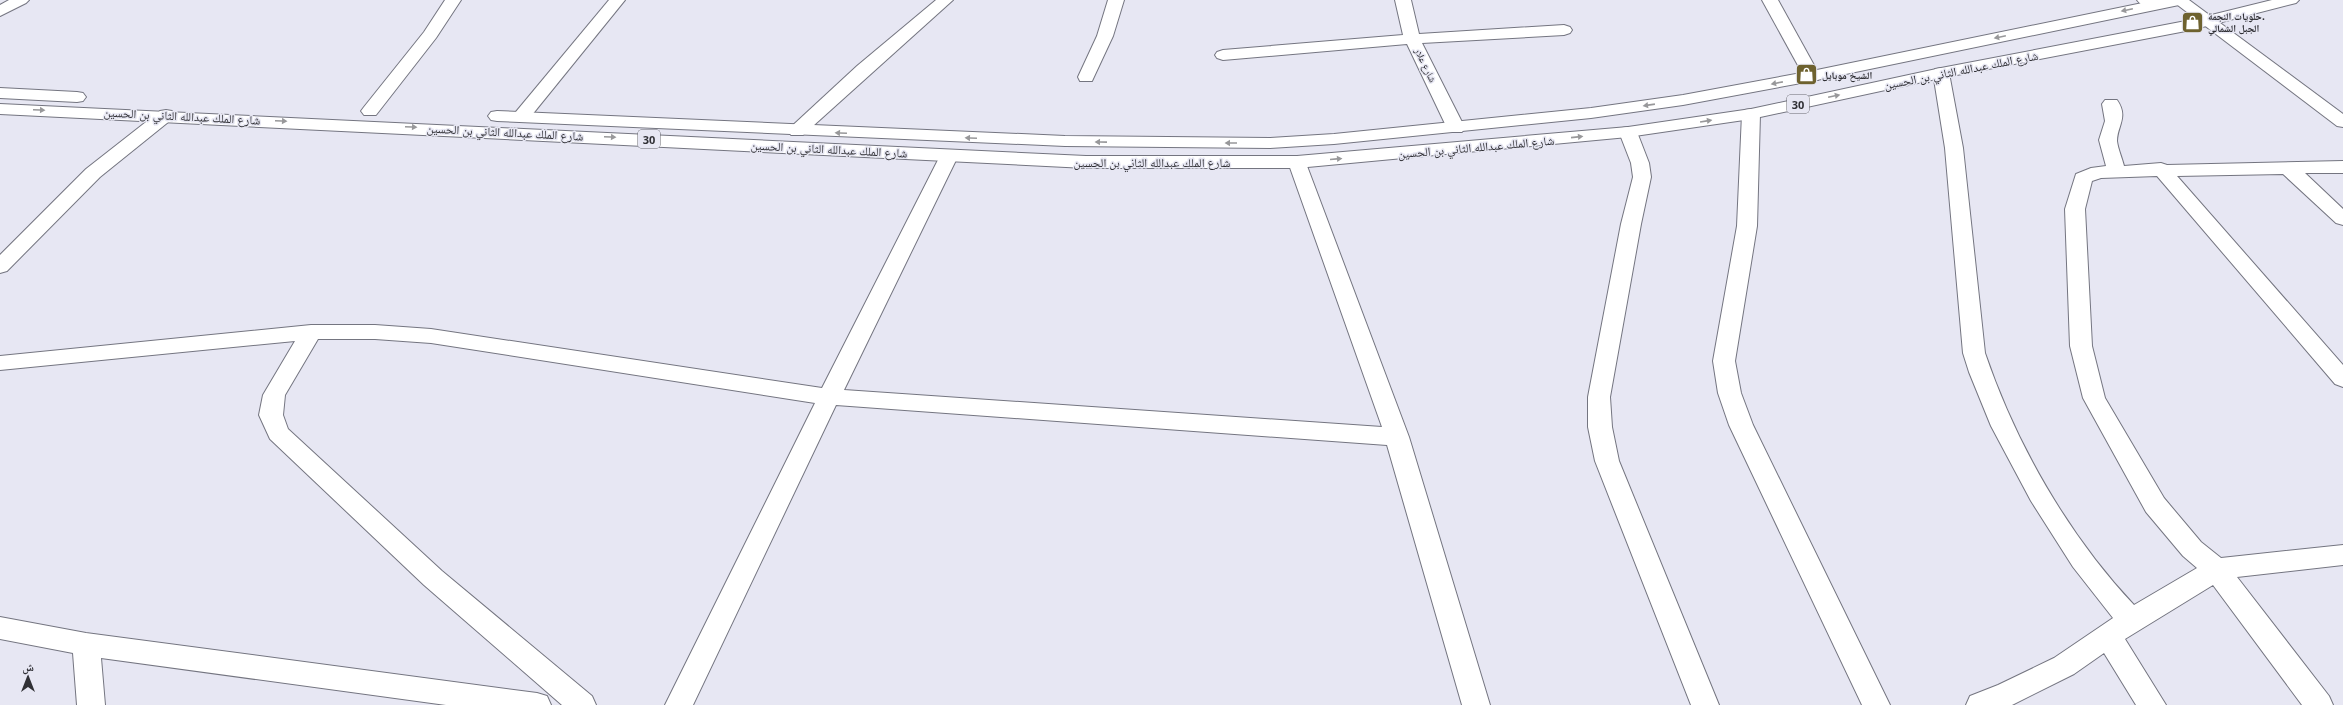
<svg xmlns="http://www.w3.org/2000/svg" width="2343" height="705" font-family="'Open Sans','Noto Naskh Arabic',sans-serif">
	<style>
		.lines { fill: none; stroke-linecap: round; stroke-linejoin: round }
		.minor-casing { stroke: #747580; stroke-width: 2 }
		.tertiary-casing { stroke: #747580; stroke-width: 2 }
		.primary-casing { stroke: #747580; stroke-width: 2 }
		.minor { fill: #fff; fill-rule: evenodd }
		.tertiary { fill: #fff; fill-rule: evenodd }
		.primary { fill: #fff; fill-rule: evenodd }
		.oneway { fill: #98989a }
		.labels { text-anchor: middle; dominant-baseline: central; stroke-width: 3; stroke-linejoin: round; paint-order: stroke }
		.far-poi-label { font-size: 10px; font-weight: bold; fill: #303035; stroke: #e7e7f3; text-anchor: start }
		.far-street-label { font-size: 10px; fill: #303035; stroke: #e7e7f3 }
		.shield { fill: #e7e7f3; stroke: #67676e; stroke-width: 1 }
		.shield-label { font-size: 11px; font-weight: bold; fill: #303035 }
		.street-label { font-size: 12px; fill: #303035; stroke: #e7e7f3 }
	</style>
	<rect width="100%" height="100%" fill="#e7e7f3"/>
	<g class="lines">
		<defs>
			<g id="minor">
				<polygon points="445,0 461,0 436,38 376,115 364,115 361,111 364,107 424,32"/>
				<polygon points="609,0 625,0 527,121 515,121 512,117 515,113"/>
				<polygon points="936,0 953,0 803,135 791,135 788,131 791,127 857,66"/>
				<polygon points="1108,0 1124,0 1113,36 1092,81 1080,81 1078,77 1097,36"/>
				<polygon points="1395,0 1411,0 1419,34 1564,25 1570,27 1572,30 1570,33 1564,35 1422,43 1465,128 1462,132 1450,132 1447,128 1407,44 1223,60 1217,58 1215,55 1217,52 1223,50 1403,35"/>
				<polygon points="1762,0 1778,0 1820,76 1818,80 1806,80"/>
				<path d="M 2137,0 L 2157,0 L 2163,5 L 2160,8 C 2152,10 2142,7 2137,0 Z"/>
				<path d="M 1941,68 L 1947,69 L 1949,73 L 1963,148 L 1985,353 C 2016,444 2068,535 2134,605 L 2197,568 L 2183,556 L 2146,512 L 2083,398 L 2070,346 L 2065,209 L 2076,174 L 2091,168 L 2106,166 L 2099,140 L 2105,121 L 2102,104 L 2105,100 L 2117,100 C 2129,117 2117,126 2117,141 C 2118,149 2122,158 2124,166 L 2161,163 L 2167,165 L 2343,161 L 2343,173 L 2305,173 L 2343,209 L 2343,225 L 2336,223 L 2283,174 L 2177,176 L 2343,365 L 2343,387 L 2335,384 L 2157,176 L 2101,178 L 2092,181 L 2085,209 L 2092,346 L 2105,398 L 2164,498 L 2201,542 L 2221,558 L 2343,545 L 2343,565 L 2237,577 L 2329,696 L 2333,705 L 2302,705 L 2213,585 L 2125,639 L 2166,705 L 2136,705 L 2104,653 L 2074,674 L 2012,705 L 1966,705 L 1970,696 L 1998,685 L 2054,658 L 2113,618 L 2073,567 L 2031,501 L 1991,426 L 1969,372 L 1963,353 L 1945,148 L 1933,73 L 1935,69 Z"/>
				<polygon points="1751,109 1757,110 1760,114 1757,226 1735,361 1741,393 1753,425 1890,705 1862,705 1729,425 1718,393 1713,361 1737,226 1742,114 1745,110"/>
				<polygon points="166,110 172,111 175,115 172,119 100,177 7,271 0,273 0,255 86,169 160,111"/>
				<polygon points="1628,127 1634,128 1637,132 1649,163 1651,177 1641,224 1610,397 1612,427 1619,461 1719,705 1691,705 1595,461 1588,427 1588,397 1621,224 1633,177 1631,163 1619,132 1622,128"/>
				<polygon points="949,151 955,152 958,156 844,390 1382,427 1288,162 1290,158 1304,158 1409,437 1490,705 1462,705 1387,445 836,405 693,705 665,705 815,403 431,343 375,339 318,339 285,395 283,415 288,429 442,571 592,696 596,705 562,705 424,585 270,439 259,415 263,395 295,341 0,370 0,356 311,325 375,325 431,329 822,388 940,156 943,152"/>
				<polygon points="0,617 86,633 537,693 547,696 551,705 446,705 101,658 105,705 77,705 73,653 0,639"/>
			</g>
			<g id="tertiary">
				<polygon points="9,0 29,0 26,3 0,16 0,5"/>
				<polygon points="2171,0 2189,0 2343,114 2343,127 2337,126"/>
			</g>
			<g id="primary">
				<polygon points="2157,0 2187,0 2184,3 2179,5 1812,81 1683,105 1591,118 1334,144 1270,148 1065,146 497,121 491,120 488,116 491,112 497,111 1065,136 1270,138 1334,134 1591,108 1683,95 1812,71"/>
				<polygon points="2272,0 2299,0 2296,3 2191,30 1941,78 1751,119 1628,137 1297,168 1086,168 0,114 0,104 1086,156 1297,156 1628,127 1751,109 1941,68 2191,20"/>
				<polygon points="0,88 77,92 83,93 86,97 83,101 77,102 0,98"/>
			</g>
		</defs>
		<use href="#minor" class="minor-casing"/>
		<use href="#tertiary" class="tertiary-casing"/>
		<use href="#primary" class="primary-casing"/>
		<use href="#minor" class="minor"/>
		<use href="#tertiary" class="tertiary"/>
		<use href="#primary" class="primary"/>
	</g>
	<defs><path id="oneway-solid" d="M-6-.8H1V-3.2L6.5 0L1 3.2V.8H-6Z"/></defs>
	<g class="oneway">
		<use href="#oneway-solid" transform="translate(2127 10) rotate(168)"/>
		<use href="#oneway-solid" transform="translate(2000 37) rotate(168)"/>
		<use href="#oneway-solid" transform="translate(1777 83) rotate(169)"/>
		<use href="#oneway-solid" transform="translate(1834 96) rotate(-12)"/>
		<use href="#oneway-solid" transform="translate(1649 105) rotate(172)"/>
		<use href="#oneway-solid" transform="translate(39 110) rotate(2)"/>
		<use href="#oneway-solid" transform="translate(281 121) rotate(3)"/>
		<use href="#oneway-solid" transform="translate(1706 121) rotate(-9)"/>
		<use href="#oneway-solid" transform="translate(411 127) rotate(3)"/>
		<use href="#oneway-solid" transform="translate(841 133) rotate(-177)"/>
		<use href="#oneway-solid" transform="translate(610 137) rotate(3)"/>
		<use href="#oneway-solid" transform="translate(1577 137) rotate(-6)"/>
		<use href="#oneway-solid" transform="translate(971 138) rotate(-178)"/>
		<use href="#oneway-solid" transform="translate(1101 142) rotate(-179)"/>
		<use href="#oneway-solid" transform="translate(1231 143) rotate(-180)"/>
		<use href="#oneway-solid" transform="translate(1336 159) rotate(-5)"/>
	</g>
	<defs>
		<symbol id="shop-square" viewBox="-11 -11 22 22"><rect x="-9" y="-9" width="18" height="18" rx="4" fill="#6e622f" stroke="#e7e7f3"/><path d="M-5-2.5h2.3a2.7 3.5 0 0 1 5.4 0H5L5.5 6h-11ZM-1.5-2.5h3a1.5 2.3 0 0 0-3 0Z" fill="#fff"/></symbol>
	</defs>
	<g fill-rule="evenodd">
		<use href="#shop-square" x="2180" y="10" width="25" height="25"/>
		<use href="#shop-square" x="1794" y="62" width="25" height="25"/>
	</g>
	<g class="labels">
		<g class="far-poi-label">
			<text x="2208" y="16">حلويات النجمة.<tspan x="2208" dy="12">الجبل الشمالي</tspan></text>
			<text x="1822" y="75">الشيخ موبايل</text>
		</g>
		<g class="far-street-label">
			<text transform="translate(1426 65) rotate(64)">شارع علار</text>
		</g>
		<g class="shield">
			<rect x="1787" y="95" width="22" height="18" rx="3"/>
			<rect x="638" y="130" width="22" height="18" rx="3"/>
		</g>
		<g class="shield-label">
			<text x="1798" y="104">30</text>
			<text x="649" y="139">30</text>
		</g>
		<g class="street-label">
			<text transform="translate(1961 70) rotate(-11)">شارع الملك عبدالله الثاني بن الحسين</text>
			<text transform="translate(182 116) rotate(3)">شارع الملك عبدالله الثاني بن الحسين</text>
			<text transform="translate(505 132) rotate(3)">شارع الملك عبدالله الثاني بن الحسين</text>
			<text transform="translate(1476 147) rotate(-5)">شارع الملك عبدالله الثاني بن الحسين</text>
			<text transform="translate(829 149) rotate(3)">شارع الملك عبدالله الثاني بن الحسين</text>
			<text x="1152" y="162">شارع الملك عبدالله الثاني بن الحسين</text>
		</g>
	</g>
	<g transform="translate(28 677)" stroke="#e7e7f3" stroke-width="3" paint-order="stroke">
	<path d="M0-3L7 15L0 10L-7 15Z" fill="#303035"/>
	<text y="-6" font-size="11" font-weight="bold" text-anchor="middle" fill="#303035">ش</text>
	</g>
</svg>
